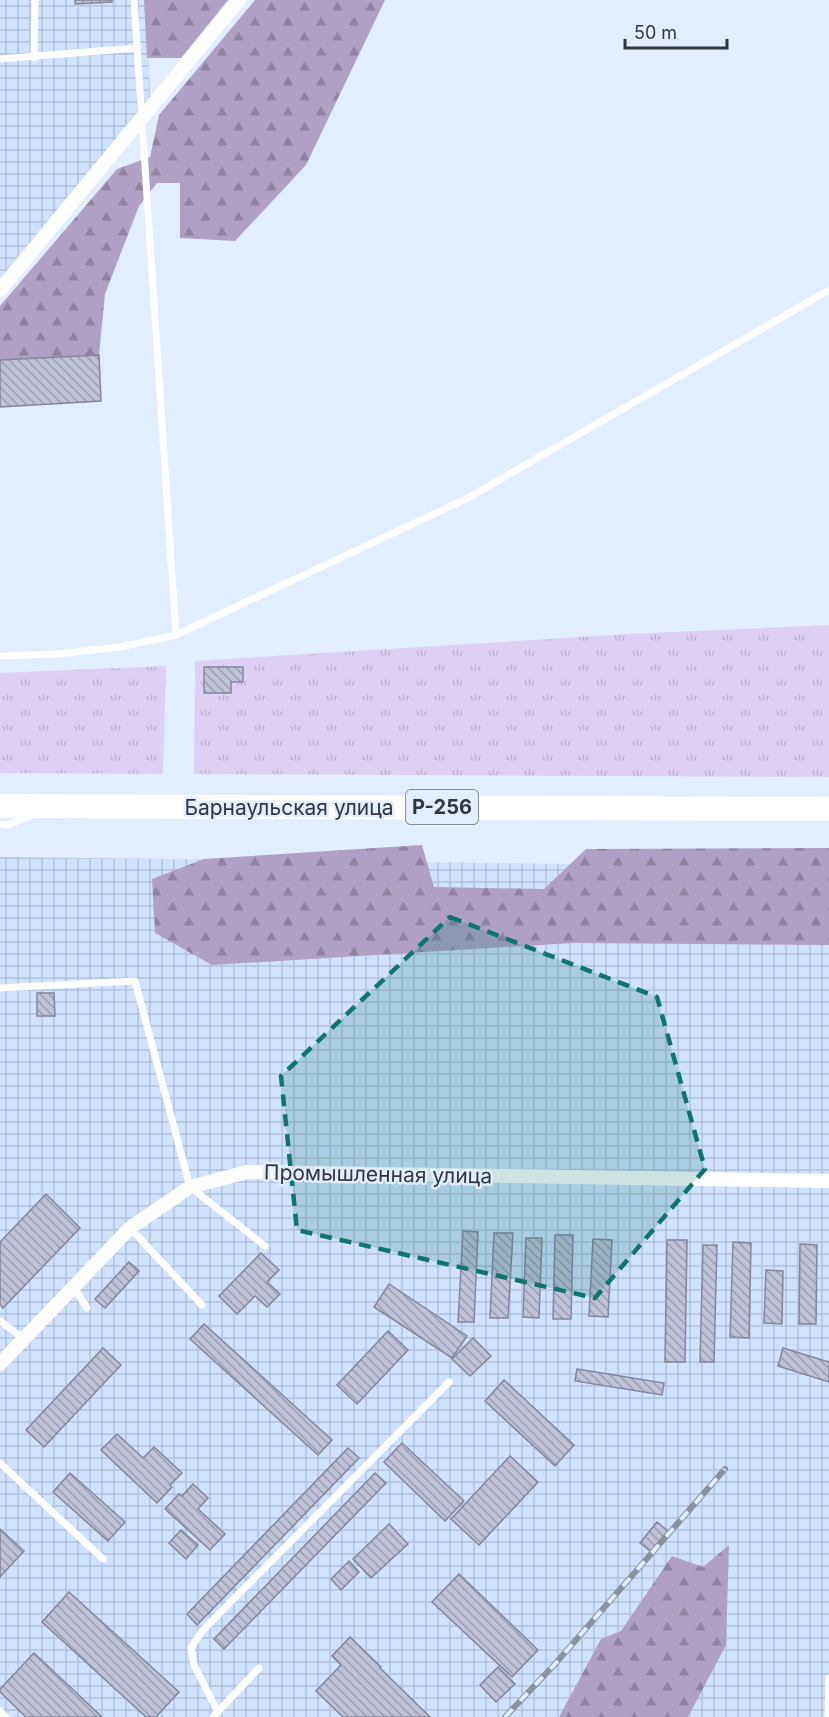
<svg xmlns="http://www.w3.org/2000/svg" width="829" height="1717" font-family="Inter,sans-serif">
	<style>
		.industrial { fill: url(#industrial-grid) }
		.grass { fill: url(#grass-tufts) }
		.forest { fill: url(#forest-firs) }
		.building { fill: url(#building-back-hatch); stroke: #84869b; stroke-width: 1.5 }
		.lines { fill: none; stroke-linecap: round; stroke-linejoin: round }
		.service { stroke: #fff; stroke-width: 7 }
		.minor { stroke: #fff; stroke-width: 14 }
		.trunk { stroke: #fff; stroke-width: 24 }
		.rail-casing { stroke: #8a929e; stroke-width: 6 }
		.rail { stroke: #e2edfe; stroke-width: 4; stroke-dasharray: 11; stroke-linecap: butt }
		.marked { fill: #0f766e; fill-opacity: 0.2; stroke: #0f766e; stroke-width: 4.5; stroke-dasharray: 12 8; stroke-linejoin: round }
		.labels { text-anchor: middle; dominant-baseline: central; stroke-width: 5; stroke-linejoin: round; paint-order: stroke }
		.shield { fill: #e2edfe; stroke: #676e78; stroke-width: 1.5 }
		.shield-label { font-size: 20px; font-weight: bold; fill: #32373f }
		.street-label { font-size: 21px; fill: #32373f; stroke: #e2edfe }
	</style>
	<defs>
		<pattern id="industrial-grid" width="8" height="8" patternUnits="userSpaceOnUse" patternTransform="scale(1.5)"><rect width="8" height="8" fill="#d0e2fd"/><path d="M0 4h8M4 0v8" fill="none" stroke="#b3c2da"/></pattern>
		<pattern id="grass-tufts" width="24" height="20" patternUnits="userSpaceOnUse" patternTransform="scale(1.5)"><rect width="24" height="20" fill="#ded0f2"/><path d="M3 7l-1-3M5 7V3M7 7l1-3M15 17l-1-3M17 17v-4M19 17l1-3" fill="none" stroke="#bfb3d1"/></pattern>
		<pattern id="forest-firs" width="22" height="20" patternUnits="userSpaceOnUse" patternTransform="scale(1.5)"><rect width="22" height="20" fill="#b0a1c4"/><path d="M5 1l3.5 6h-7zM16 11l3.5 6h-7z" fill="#9084a1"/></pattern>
		<pattern id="building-back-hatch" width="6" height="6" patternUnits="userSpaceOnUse" patternTransform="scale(1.5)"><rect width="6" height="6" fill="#bfc1d7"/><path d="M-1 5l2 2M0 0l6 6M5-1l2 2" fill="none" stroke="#9c9eb0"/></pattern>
	</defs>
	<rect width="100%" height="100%" fill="#e2edfe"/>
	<g class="industrial">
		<polygon points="0,0 146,0 151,116 0,287"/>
		<polygon points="0,857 829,867 829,1717 0,1717"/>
	</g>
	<g class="grass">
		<polygon points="829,625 829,777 194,774 195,661 630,634"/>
		<polygon points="166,666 163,774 0,773 0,673"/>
	</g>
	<g class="forest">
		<polygon points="144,0 228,0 181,58 147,58"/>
		<polygon points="255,0 385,0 306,165 235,241 180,238 180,183 157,183 139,206 105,294 99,355 0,360 0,306 117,169 150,157 159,115"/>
		<polygon points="422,845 434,887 544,889 586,849 829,848 829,945 573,943 212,965 155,933 152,879 204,859"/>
		<polygon points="729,1545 726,1645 688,1717 559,1717 601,1639 621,1631 672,1556 703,1567"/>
	</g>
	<g class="building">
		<polygon points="75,0 112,0 112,2 75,4"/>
		<polygon points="99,355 101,401 0,407 0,360"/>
		<polygon points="204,667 243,667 243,682 231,682 231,693 204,693"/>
		<polygon points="37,993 54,993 55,1016 37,1016"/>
		<polygon points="46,1194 80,1228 3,1308 0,1304 0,1242"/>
		<polygon points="463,1231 478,1232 474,1322 458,1322"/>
		<polygon points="494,1233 513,1233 508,1318 490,1318"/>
		<polygon points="555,1235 573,1235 571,1319 553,1319"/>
		<polygon points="526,1238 542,1238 539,1318 523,1317"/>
		<polygon points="593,1239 612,1240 608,1317 589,1316"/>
		<polygon points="667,1240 687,1240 685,1362 665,1362"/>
		<polygon points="733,1242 751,1243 749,1338 730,1337"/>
		<polygon points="800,1244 817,1245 816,1324 799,1324"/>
		<polygon points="703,1245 717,1245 714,1362 700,1362"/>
		<polygon points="261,1253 279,1270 267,1282 280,1294 267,1307 255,1296 237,1314 219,1296"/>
		<polygon points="129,1262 139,1271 105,1308 95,1299"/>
		<polygon points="766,1270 783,1271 782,1324 764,1323"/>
		<polygon points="389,1284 467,1336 452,1358 374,1307"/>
		<polygon points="204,1324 332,1440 318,1455 190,1339"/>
		<polygon points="388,1331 408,1350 357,1404 337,1385"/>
		<polygon points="473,1338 491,1356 470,1376 452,1359"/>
		<polygon points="103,1348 121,1365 44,1447 26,1430"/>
		<polygon points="783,1348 829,1362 829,1382 778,1366"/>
		<polygon points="577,1369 664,1383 662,1395 575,1381"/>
		<polygon points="504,1380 574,1445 555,1466 485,1401"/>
		<polygon points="117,1434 143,1458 154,1447 182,1473 170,1485 172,1487 157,1503 101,1450"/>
		<polygon points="402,1443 464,1501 445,1521 384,1462"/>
		<polygon points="348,1448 359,1458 197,1625 187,1614"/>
		<polygon points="510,1456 538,1482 479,1545 451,1519"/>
		<polygon points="70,1473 125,1522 108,1541 53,1492"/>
		<polygon points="375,1473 386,1483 224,1649 214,1639"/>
		<polygon points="193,1484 208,1498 198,1509 225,1534 210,1550 165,1509 179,1494 182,1496"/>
		<polygon points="657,1522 668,1531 651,1552 640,1543"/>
		<polygon points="389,1524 408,1544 371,1578 353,1559"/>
		<polygon points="0,1529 24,1551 0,1577"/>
		<polygon points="181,1530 198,1545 186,1559 169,1543"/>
		<polygon points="349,1561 359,1572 341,1590 331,1579"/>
		<polygon points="459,1574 538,1650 512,1677 432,1602"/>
		<polygon points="69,1592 179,1692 156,1717 146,1717 42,1622"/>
		<polygon points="350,1637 381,1667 380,1668 430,1717 343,1717 316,1691 341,1665 332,1656"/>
		<polygon points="34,1653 102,1717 26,1717 0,1692 0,1689"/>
		<polygon points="498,1667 515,1684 496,1702 480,1685"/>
	</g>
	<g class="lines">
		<g class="service">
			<polyline points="134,0 176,635"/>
			<polyline points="34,58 35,0"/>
			<polyline points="0,59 137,48"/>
			<polyline points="0,656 58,654 120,647 176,635 468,498 829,290"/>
			<polyline points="0,824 8,825 32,815"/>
			<polyline points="0,988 135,981 190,1187 265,1246"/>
			<polyline points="130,1228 202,1305"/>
			<polyline points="73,1286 87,1308"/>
			<polyline points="0,1321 23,1338"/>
			<polyline points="0,1463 103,1559"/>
			<polyline points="0,1711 6,1717"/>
			<polyline points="218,1712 194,1665 191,1648 202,1631 449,1382"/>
			<polyline points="213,1717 259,1668"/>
			<polyline points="828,1717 829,1678"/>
		</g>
		<g class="minor">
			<polyline points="0,290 239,0"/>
			<polyline points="0,1364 130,1228 190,1187 247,1172 829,1181"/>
		</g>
		<polyline class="trunk" points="0,806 829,809"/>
		<defs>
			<polyline id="rail" points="505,1717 555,1664 725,1469"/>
		</defs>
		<use href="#rail" class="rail-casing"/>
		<use href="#rail" class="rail"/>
	</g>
	<path class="marked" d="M 450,917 L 657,997 L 705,1169 L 595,1298 L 297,1230 L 281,1076 Z"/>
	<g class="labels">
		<rect class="shield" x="406" y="790" width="72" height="34" rx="4.5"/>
		<g class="shield-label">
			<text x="442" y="807">Р-256</text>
		</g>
		<g class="street-label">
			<text x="289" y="807">Барнаульская улица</text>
			<text transform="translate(378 1174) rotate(1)">Промышленная улица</text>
		</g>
	</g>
	<path d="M625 39v9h102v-9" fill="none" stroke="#32373f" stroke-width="3"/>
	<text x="634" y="39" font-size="18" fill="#32373f" stroke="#e2edfe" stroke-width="4.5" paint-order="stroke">50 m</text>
</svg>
